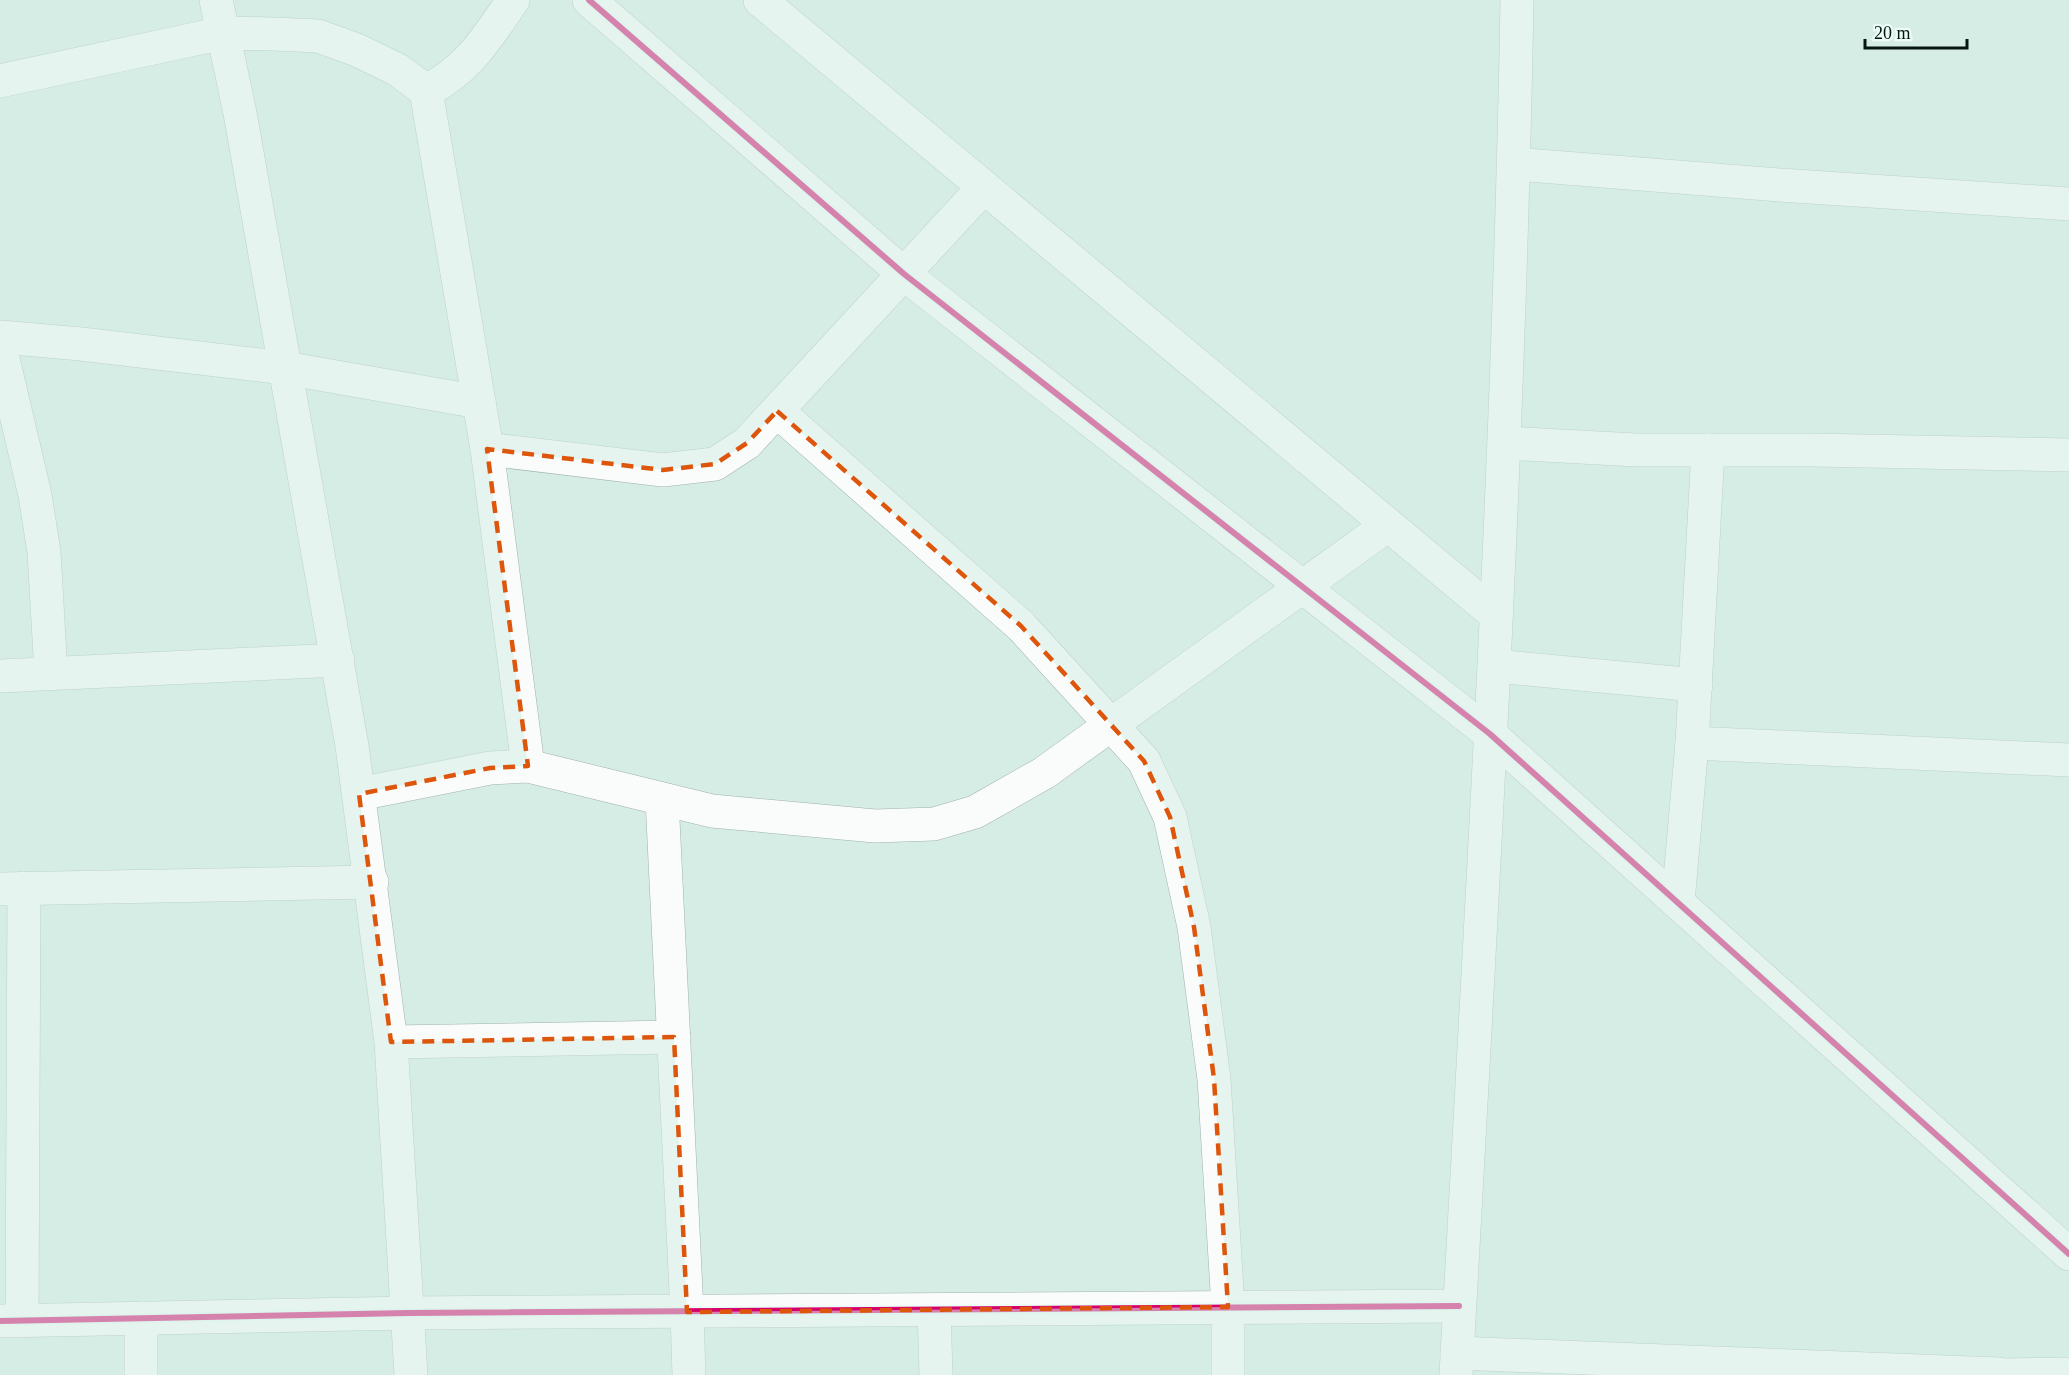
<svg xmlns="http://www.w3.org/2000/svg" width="2069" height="1375" font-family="Georgia,serif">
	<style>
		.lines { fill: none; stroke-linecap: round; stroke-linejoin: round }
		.street-casing { stroke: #a0b2ab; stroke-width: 34 }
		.street { stroke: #f9fcfb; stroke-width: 33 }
		.cycleway-casing { stroke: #ecfdf7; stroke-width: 10 }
		.cycleway { stroke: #d6006c; stroke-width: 6 }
		.marked { fill: none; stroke: #dd560c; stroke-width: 4.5; stroke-dasharray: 12 8; stroke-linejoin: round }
	</style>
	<rect width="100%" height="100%" fill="#d5ede4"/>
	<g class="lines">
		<defs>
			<g id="street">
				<polyline points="216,0 240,113 352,746 391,1042 411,1375"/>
				<polyline points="589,0 904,274 1490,734 2069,1254"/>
				<polyline points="760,0 1496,615"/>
				<polyline points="0,81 223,33 274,34 318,36 357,50 398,70 426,91 487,449 663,470 715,464 747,443 984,187"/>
				<path d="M 426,91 C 468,70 487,38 513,0"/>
				<polyline points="1514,164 1780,185 2069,204"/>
				<polyline points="0,337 81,344 285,368 479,402"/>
				<polyline points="0,346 35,495 44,552 51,673"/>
				<polyline points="777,411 1021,626 1144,761 1170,817 1194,927 1214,1079 1228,1307 1228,1375"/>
				<polyline points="1505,443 1636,450 1812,450 2069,455"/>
				<polyline points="487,449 528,766"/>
				<polyline points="1708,450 1692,743 2069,760"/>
				<polyline points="1495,666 1696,685"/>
				<polyline points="0,676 338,660"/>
				<polyline points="359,794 490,768 528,766 712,811 875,826 934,824 975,812 1044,773 1388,525"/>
				<polyline points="662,799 687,1312 689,1375"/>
				<polyline points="0,889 372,882"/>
				<polyline points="1678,902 1692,743"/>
				<polyline points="391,1042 674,1037"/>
				<polyline points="934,1310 936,1375"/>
				<polyline points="141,1318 141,1375"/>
				<polyline points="0,1321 408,1313 1459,1306"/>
				<polyline points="22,1321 24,888"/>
				<polyline points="1457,1353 1999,1374"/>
				<path d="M 1456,1375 C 1481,917 1509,459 1517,0"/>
				<polyline points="1999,1375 2069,1374"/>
			</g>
		</defs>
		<use href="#street" class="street-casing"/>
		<use href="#street" class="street"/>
		<defs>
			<g id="cycleway">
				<polyline points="589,0 904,274 1490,734 2069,1254"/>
				<polyline points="0,1321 408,1313 1459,1306"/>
			</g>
		</defs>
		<use href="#cycleway" class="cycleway-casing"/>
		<use href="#cycleway" class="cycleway"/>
	</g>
	<path d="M0 0H2069V1375H0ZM 777,411 L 1021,626 L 1144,761 L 1170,817 L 1194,927 L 1214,1079 L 1228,1307 L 687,1312 L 674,1037 L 391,1042 L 359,794 L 490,768 L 528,766 L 487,449 L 663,470 L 715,464 L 747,443 Z" fill="#d5ede4" fill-opacity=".55" fill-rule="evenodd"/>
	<path class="marked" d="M 777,411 L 1021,626 L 1144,761 L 1170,817 L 1194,927 L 1214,1079 L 1228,1307 L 687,1312 L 674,1037 L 391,1042 L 359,794 L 490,768 L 528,766 L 487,449 L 663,470 L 715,464 L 747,443 Z"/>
	<path d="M1865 39v9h102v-9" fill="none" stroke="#061611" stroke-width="3"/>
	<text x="1874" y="39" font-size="18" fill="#061611" stroke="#ecfdf7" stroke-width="4.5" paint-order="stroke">20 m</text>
</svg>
